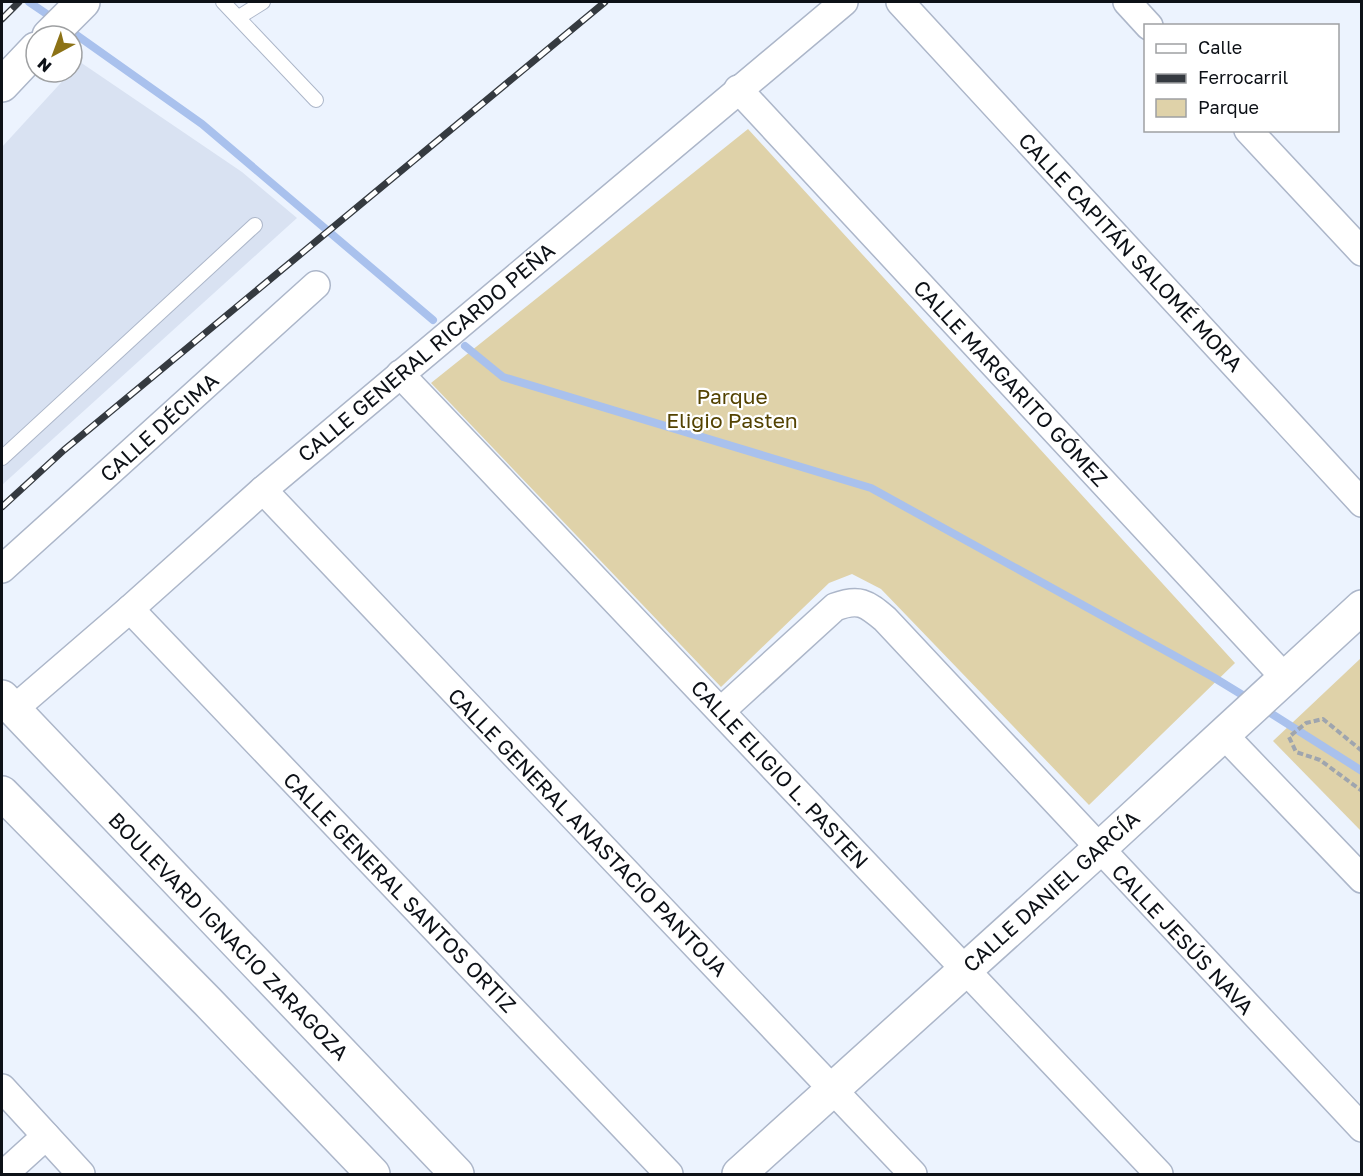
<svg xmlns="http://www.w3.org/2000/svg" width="1363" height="1176" font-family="'Golos Text',sans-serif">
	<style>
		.built { fill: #d9e2f2 }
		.green { fill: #dfd2a9 }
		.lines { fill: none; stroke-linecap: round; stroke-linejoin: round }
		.stream { stroke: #a9c1ed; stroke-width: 8 }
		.service-casing { stroke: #acb6c9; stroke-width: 16 }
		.minor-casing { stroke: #acb6c9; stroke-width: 30 }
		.secondary-casing { stroke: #acb6c9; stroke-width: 36 }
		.primary-casing { stroke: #acb6c9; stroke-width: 36 }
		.path { stroke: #9fa5ae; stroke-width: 4; stroke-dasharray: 6 3; stroke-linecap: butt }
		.service { stroke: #fff; stroke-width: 14 }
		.minor { stroke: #fff; stroke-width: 27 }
		.secondary { stroke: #fff; stroke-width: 33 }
		.primary { stroke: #fff; stroke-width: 33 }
		.rail-casing { stroke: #353a40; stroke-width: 7 }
		.rail { stroke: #fff; stroke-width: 4.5; stroke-dasharray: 14; stroke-linecap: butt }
		.labels { text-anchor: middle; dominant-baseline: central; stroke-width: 4.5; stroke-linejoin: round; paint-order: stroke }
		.street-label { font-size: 21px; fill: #0d1117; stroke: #fff }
		.park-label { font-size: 21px; fill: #534201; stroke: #fff }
	</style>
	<rect width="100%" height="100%" fill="#ecf3fe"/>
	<polygon class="built" points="80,62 242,172 297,218 2,485 2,147"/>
	<g class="green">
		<polygon points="748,129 1235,663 1089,805 881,589 852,574 829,583 721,687 431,383"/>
		<polygon points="1361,658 1361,831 1273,741"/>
	</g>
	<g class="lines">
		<g class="stream">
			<polyline points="29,2 54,19"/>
			<polyline points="68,29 202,124 433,320"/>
			<polyline points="465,346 503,377 871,488 1213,677 1249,699"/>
			<polyline points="1264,709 1362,771"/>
		</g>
		<defs>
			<g id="service">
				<polyline points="223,2 316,100"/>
				<polyline points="239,17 263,2"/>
				<polyline points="2,458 255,225"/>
			</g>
			<g id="minor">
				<polyline points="900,2 1362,503"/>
				<polyline points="1127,2 1149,26"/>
				<polyline points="738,89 1285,678"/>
				<polyline points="1248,130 1362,252"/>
				<path d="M 400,374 C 654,640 905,909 1159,1174"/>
				<polyline points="263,490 913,1174"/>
				<polyline points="2,569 316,285"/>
				<polyline points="130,609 669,1174"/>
				<polyline points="14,709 130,609 263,490 844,2"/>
				<path d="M 721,711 L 835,607 C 859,598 866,603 885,619 L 1362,1128"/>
				<polyline points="1223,734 1362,879"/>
				<polyline points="2,1088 81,1174"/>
				<polyline points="4,1174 46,1136"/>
			</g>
			<polyline id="secondary" points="739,1174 1099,849 1362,607"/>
			<g id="primary">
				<polyline points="49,36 83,2"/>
				<polyline points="2,85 36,49"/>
				<polyline points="2,697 457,1174"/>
				<polyline points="2,793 207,1001 373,1174"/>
			</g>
		</defs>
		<use href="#service" class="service-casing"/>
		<use href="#minor" class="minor-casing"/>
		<use href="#secondary" class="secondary-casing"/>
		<use href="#primary" class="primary-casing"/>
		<polyline class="path" points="1362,751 1323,719 1306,723 1289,737 1296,752 1320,760 1362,791"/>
		<use href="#service" class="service"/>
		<use href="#minor" class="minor"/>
		<use href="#secondary" class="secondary"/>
		<use href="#primary" class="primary"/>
		<defs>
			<g id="rail">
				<polyline points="2,19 19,2"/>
				<polyline points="2,507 64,450 605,2"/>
			</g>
		</defs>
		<use href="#rail" class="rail-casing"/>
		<use href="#rail" class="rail"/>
	</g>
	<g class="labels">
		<g class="street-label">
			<text transform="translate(1131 252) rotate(47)">CALLE CAPITÁN SALOMÉ MORA</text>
			<text transform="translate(426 352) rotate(-40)">CALLE GENERAL RICARDO PEÑA</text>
			<text transform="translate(1011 383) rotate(47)">CALLE MARGARITO GÓMEZ</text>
			<text transform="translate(159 427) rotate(-42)">CALLE DÉCIMA</text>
			<text transform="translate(780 774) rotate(47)">CALLE ELIGIO L. PASTEN</text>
			<text transform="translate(588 832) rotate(46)">CALLE GENERAL ANASTACIO PANTOJA</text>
			<text transform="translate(1051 891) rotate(-42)">CALLE DANIEL GARCÍA</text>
			<text transform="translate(400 892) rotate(46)">CALLE GENERAL SANTOS ORTIZ</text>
			<text transform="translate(229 936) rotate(46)">BOULEVARD IGNACIO ZARAGOZA</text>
			<text transform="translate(1183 939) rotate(47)">CALLE JESÚS NAVA</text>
		</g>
		<g class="park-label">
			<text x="732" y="396">Parque<tspan x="732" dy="24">Eligio Pasten</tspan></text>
		</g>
	</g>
	<rect width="1363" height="1176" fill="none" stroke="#0d1117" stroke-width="6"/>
	<rect x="1144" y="24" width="195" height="108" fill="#ffffff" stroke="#9ea0a2" stroke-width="1.5"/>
	<rect x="1156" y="44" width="30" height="9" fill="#ffffff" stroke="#9ea0a2" stroke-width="1.5"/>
	<text x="1198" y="54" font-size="18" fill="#0d1117">Calle</text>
	<rect x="1156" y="74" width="30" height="9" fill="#353a40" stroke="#9ea0a2" stroke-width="1.5"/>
	<text x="1198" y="84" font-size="18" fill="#0d1117">Ferrocarril</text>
	<rect x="1156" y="99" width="30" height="18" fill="#dfd2a9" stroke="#9ea0a2" stroke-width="1.5"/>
	<text x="1198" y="114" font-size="18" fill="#0d1117">Parque</text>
	<g transform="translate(54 54) rotate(221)"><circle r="28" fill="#ffffff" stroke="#9ea0a2" stroke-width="1.5"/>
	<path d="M0-4.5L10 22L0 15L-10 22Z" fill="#8c7216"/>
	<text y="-9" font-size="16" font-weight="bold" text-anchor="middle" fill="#0d1117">N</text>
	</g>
</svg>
